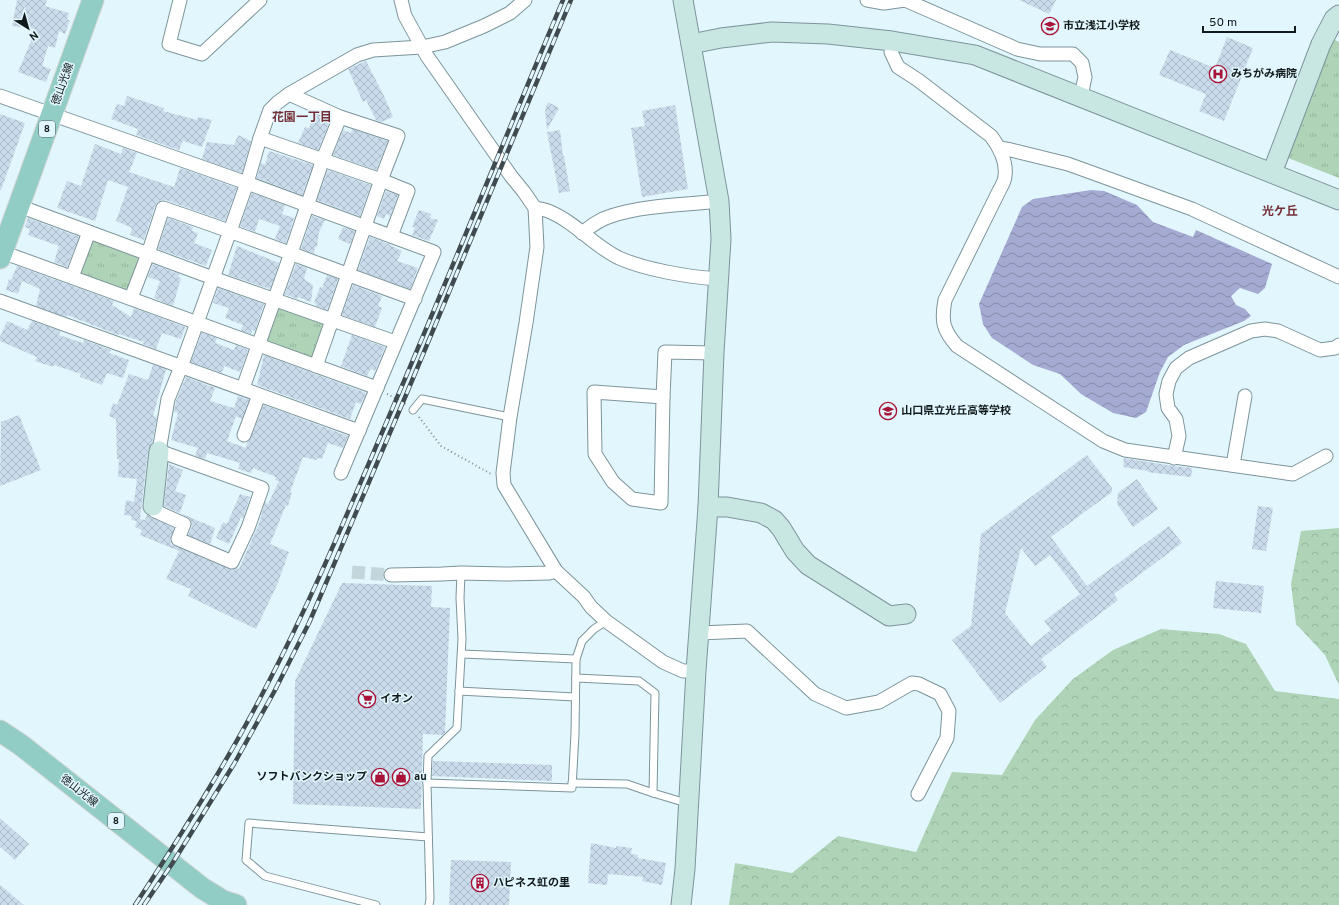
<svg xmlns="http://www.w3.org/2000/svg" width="1339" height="905" font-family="Overpass,'Noto Sans JP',sans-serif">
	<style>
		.grass { fill: url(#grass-tufts) }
		.forest { fill: url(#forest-crowns) }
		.water { fill: url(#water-waves) }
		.building { fill: url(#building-cross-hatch); fill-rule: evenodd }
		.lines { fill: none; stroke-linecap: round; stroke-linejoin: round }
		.street-tunnel { stroke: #c2d6db; stroke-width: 13; stroke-dasharray: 13 6; stroke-linecap: butt }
		.lane-casing { stroke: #7c949b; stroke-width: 9 }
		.street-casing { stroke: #7c949b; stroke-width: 15 }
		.secondary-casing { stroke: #7c949b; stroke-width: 21 }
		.primary-casing { stroke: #d4d6d6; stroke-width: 23 }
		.path { stroke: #7c8b8f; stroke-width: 2; stroke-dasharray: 1 3; stroke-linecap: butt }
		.lane { stroke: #fff; stroke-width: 7 }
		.street { stroke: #fff; stroke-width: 13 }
		.secondary { stroke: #c8e6e2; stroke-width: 19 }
		.primary { stroke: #92cdc5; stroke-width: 21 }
		.rail-casing { stroke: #404b4f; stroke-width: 4.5 }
		.rail { stroke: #e2f7fd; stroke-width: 3; stroke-dasharray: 9; stroke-linecap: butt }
		.labels { text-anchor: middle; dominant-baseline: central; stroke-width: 3; stroke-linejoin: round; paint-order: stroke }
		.shield { fill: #e2f7fd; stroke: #4f5c60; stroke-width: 1 }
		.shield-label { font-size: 10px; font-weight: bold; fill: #10191c }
		.poi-label { font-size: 11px; font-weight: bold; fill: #10191c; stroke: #e2f7fd; text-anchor: start }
		.street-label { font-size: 11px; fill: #10191c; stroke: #e2f7fd }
		.neighbourhood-label { font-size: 12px; font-weight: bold; fill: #752e36; stroke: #e2f7fd }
	</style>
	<defs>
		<pattern id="grass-tufts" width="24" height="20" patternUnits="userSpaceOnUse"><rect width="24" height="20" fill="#aed3b6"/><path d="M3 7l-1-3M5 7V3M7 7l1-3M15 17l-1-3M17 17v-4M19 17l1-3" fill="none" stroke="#95b59c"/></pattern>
		<pattern id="forest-crowns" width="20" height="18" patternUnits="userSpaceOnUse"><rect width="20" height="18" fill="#aed3b6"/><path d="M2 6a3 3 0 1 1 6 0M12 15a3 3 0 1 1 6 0" fill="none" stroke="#95b59c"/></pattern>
		<pattern id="water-waves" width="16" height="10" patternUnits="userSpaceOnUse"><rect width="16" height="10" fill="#a5aad3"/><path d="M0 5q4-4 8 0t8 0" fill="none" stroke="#858aaa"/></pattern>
		<pattern id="building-cross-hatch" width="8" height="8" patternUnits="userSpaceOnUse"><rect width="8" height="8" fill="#cadbeb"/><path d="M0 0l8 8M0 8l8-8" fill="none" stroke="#acbbc9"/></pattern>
	</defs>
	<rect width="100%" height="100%" fill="#e2f7fd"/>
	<g class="grass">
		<polygon points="1331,38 1339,42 1339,178 1283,156"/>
		<polygon points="90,238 142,257 129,293 77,273"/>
		<polygon points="278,306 328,324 315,361 264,343"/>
	</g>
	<g class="forest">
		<polygon points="1339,528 1339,685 1325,655 1296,624 1291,584 1301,531"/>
		<polygon points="1161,629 1219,634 1246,644 1275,691 1339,699 1339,905 729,905 735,863 792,873 838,836 916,852 952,772 1002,775 1035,720 1073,679 1113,650"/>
	</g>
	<polygon class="water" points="1091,190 1104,191 1137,205 1153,222 1193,237 1196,230 1272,264 1265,288 1258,294 1240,288 1231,296 1236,305 1245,309 1251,316 1244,321 1184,345 1168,357 1160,372 1146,412 1136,418 1113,413 1081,394 1060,374 1033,365 992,338 983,324 979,304 1022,207 1033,199"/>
	<g class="building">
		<polygon points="17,0 47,0 45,6 69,13 67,20 70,20 65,34 59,31 55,48 48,46 42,66 51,69 46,82 18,72 36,29 12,26"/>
		<polygon points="1019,0 1056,0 1049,14"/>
		<polygon points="1227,37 1253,48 1224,121 1199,111 1206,94 1159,75 1170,50 1215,68"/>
		<polygon points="366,61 385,98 393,117 381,122 376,120 366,100 363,102 348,69"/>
		<polygon points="127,96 164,108 163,111 197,120 198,117 212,120 202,147 183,141 179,150 136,135 138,129 111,119 117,104 124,106"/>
		<polygon points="548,102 559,108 547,130 545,110"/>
		<polygon points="675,105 688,189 642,197 631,128 645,126 642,111"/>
		<polygon points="0,114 25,123 1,190 0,190"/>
		<polygon points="314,114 330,121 318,150 298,143 305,127 309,128"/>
		<polygon points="352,129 388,141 376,170 333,155 343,130 351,133"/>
		<polygon points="560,130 563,156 564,156 570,191 559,193 547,132"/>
		<polygon points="238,135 251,141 242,173 202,159 207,142 234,145"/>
		<polygon points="95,144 121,154 123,148 137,153 129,172 174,187 180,168 237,188 225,221 166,200 161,200 157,202 155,206 144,240 130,235 132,228 116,221 128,187 108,180 95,221 57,208 67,181 81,186"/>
		<polygon points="269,151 313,165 302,195 257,178 261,163 265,165"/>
		<polygon points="328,170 371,185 360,216 317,200"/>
		<polygon points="386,191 398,195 390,216 386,214 384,219 377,216"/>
		<polygon points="252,193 285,205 282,214 294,218 286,243 275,239 280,226 259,219 255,232 240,226"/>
		<polygon points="419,210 431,214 430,218 438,220 429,241 412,235 415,228 412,227"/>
		<polygon points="312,216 325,220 319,232 317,247 315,247 314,254 301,249"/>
		<polygon points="28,218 79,237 67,267 54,262 59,246 28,235 30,229 25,227"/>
		<polygon points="168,218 193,227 192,231 198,233 194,243 212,250 206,266 158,249"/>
		<polygon points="343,227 355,231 350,244 338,239"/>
		<polygon points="370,237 386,243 402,251 397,261 418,268 410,289 358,270"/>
		<polygon points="237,246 279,263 270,289 228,275"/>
		<polygon points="153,264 179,274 178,277 181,278 173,306 154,298 160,281 148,277"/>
		<polygon points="296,264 307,268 304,279 313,285 311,302 298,297 297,299 285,294"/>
		<polygon points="17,266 114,301 112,305 131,317 134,308 185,327 181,339 162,333 156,349 143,344 144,342 119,334 118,335 67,315 66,317 36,306 40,289 22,281 18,294 6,290 9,279 11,280"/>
		<polygon points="327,275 338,279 327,310 316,306 316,304 314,303 320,287 322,288"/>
		<polygon points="353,285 382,296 378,306 382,308 375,327 342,315"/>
		<polygon points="218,288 264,304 255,331 252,330 251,334 242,331 241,330 243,325 225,318 229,308 213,303"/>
		<polygon points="7,321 27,330 32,321 60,331 59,335 83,343 84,340 111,350 109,353 129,360 123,378 107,373 102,385 80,377 81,374 54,365 53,367 35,361 37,357 0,341 0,337"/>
		<polygon points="202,333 217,338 215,343 234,350 236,345 248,350 240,372 224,366 222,373 191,362"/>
		<polygon points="352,335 385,347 375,371 371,369 367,376 341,366"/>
		<polygon points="264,355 366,393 361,404 356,402 350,419 257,385"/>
		<polygon points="153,365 166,369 153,416 157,417 152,443 148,450 140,519 145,520 147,515 174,528 170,540 171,544 175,546 229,569 233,570 237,568 239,569 259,524 265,502 268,504 279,481 275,480 276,477 253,468 251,473 238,469 240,463 207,453 205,459 195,456 198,448 171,440 178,413 174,412 176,401 186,377 215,388 210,401 234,408 238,396 249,400 242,419 236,416 227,441 246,448 247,442 251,438 264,405 348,436 343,448 328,443 322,459 318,458 316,460 303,457 290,492 292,493 288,506 286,505 270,544 289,552 277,585 256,629 188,596 191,589 166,579 179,551 140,535 142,530 135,527 137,521 131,520 132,516 124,515 126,500 134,502 137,479 118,477 119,459 117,459 116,419 109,416 113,403 117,405 129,374 148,380"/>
		<polygon points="19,415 41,470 0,486 1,422"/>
		<path d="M 1087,455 L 1112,488 L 1112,492 L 1051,537 L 1087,586 L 1169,526 L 1182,543 L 1114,594 L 1118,600 L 1041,659 L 1047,667 L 1000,703 L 952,640 L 971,626 L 981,534 ZM 1021,548 L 1035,566 L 1050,555 L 1080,594 L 1044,621 L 1051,630 L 1031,646 L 1005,613 Z"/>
		<polygon points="1124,458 1173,466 1192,468 1191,477 1147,472 1148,471 1123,467"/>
		<polygon points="169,464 183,470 175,491 186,495 180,513 164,506"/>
		<polygon points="1137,479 1158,509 1133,527 1117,504 1118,493"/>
		<polygon points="240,494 250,497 243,518 241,517 229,544 216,538 223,522 227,524"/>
		<polygon points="1258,506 1273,508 1266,551 1252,549"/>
		<polygon points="180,513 215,528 210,544 188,535 192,527 191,520"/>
		<polygon points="1216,581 1264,586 1261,613 1213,608"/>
		<polygon points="342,583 432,586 431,607 450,608 445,733 443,735 423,734 421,809 293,804 295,681"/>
		<polygon points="433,761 552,765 552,781 432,776"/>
		<polygon points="0,818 29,844 15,860 0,847"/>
		<polygon points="591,843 616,848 616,846 632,848 631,854 638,855 638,858 666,863 662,885 642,881 643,877 608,874 607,885 588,883"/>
		<polygon points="451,860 511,862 509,905 449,905"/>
		<polygon points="0,885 24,905 0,905"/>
	</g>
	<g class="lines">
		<polyline class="street-tunnel" points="352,572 391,575"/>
		<defs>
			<g id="lane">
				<polyline points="413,410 422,399 510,417"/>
				<polyline points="462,654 576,659"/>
				<polyline points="459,691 575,697"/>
				<polyline points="427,783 428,756 457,728 462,639 460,598 461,573"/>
				<polyline points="572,783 627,784 653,793 655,693 639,681 576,678"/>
				<polyline points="653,793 683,802"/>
				<polyline points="376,905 265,876 246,860 249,823 428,837"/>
				<polyline points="429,905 430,899 427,783 572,788 575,734 576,659 582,641 594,629 606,621"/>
			</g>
			<g id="street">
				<polyline points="180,0 169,44 202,54 260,0"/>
				<polyline points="401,0 405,16 427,56 511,176 524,192 535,208 537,247 526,323 510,417 503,473 504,485 556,571 584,597 591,607 606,621 663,662 683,671 696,671"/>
				<polyline points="867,0 884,3 905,0 1017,49 1040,54 1073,54 1082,63 1085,77 1081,96"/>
				<path d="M 892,41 L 891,52 L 898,67 L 918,80 L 991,136 C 1000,148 1007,161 1005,176 C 1005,181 1001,187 999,191 L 945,300 C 941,321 943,330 957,346 L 1103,441 L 1125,450 L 1293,474 L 1326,456"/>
				<polyline points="289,94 340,117 398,136 381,180 316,366"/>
				<polyline points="0,96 247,183 434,252 341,473"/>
				<polyline points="260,138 381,180 408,191 391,236"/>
				<polyline points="1000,148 1011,150 1068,164 1192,209 1339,277"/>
				<polyline points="19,206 213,278 395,342"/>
				<path d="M 535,208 C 539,209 544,209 548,211 C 574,221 594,246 619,258 C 646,270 689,277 718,279"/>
				<path d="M 582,233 C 591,226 600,219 611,216 C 645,205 684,205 719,201"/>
				<polyline points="2,252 377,388"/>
				<polyline points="72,277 89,232"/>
				<path d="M 131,298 L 148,254 L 163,208 C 247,236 331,269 415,299"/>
				<polyline points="0,301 359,431"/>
				<polyline points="243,388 291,253 323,159 340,117"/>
				<polygon points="594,392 663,397 661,503 632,499 613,482 595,454"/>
				<polyline points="663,397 665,352 714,353"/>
				<polyline points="244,435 259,395"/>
				<polyline points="1174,458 1179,436 1176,419 1168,408 1166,394 1169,381 1176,368 1189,358 1251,331 1265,329 1278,331 1320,350 1335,348 1339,345"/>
				<polyline points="1233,465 1245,396"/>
				<polyline points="153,506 155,511 184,524 178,539 232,562 248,528 262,488 159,451 168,399 181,367 230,231 247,183 260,138 270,110 277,103 289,94 357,55 373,50 422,47 445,42 484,26 510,13 525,0"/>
				<polyline points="391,575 442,574 461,573 505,574 549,573 556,571"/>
				<polyline points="699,633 747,631 815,694 846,708 879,702 912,683 919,684 940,694 949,711 947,738 918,794"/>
			</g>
			<g id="secondary">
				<polyline points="691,44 721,38 772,32 828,34 892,41 975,55 1339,200"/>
				<polyline points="1272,173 1321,44 1334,19 1339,15"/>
				<polyline points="153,506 159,451"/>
				<polyline points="708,507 727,507 761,513 774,520 781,528 795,551 808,565 889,616 906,614"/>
				<polyline points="681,905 685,869 696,671 708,507 714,353 721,239 719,201 683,0"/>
			</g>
			<g id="primary">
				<polyline points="0,258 93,0"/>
				<polyline points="0,731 21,745 202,888 223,901 236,905"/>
			</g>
		</defs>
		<use href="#lane" class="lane-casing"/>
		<use href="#street" class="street-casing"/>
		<use href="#secondary" class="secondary-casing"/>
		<use href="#primary" class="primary-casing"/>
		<g class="path">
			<polyline points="387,394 406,404"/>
			<polyline points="419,417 441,446 491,474"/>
		</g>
		<use href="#lane" class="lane"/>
		<use href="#street" class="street"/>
		<use href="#secondary" class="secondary"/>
		<use href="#primary" class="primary"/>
		<defs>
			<g id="rail">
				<path d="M 135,905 C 182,834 228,761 267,685 C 311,601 347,514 384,428 C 445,286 503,143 563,0"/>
				<polyline points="144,905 172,864 234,764 274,692 309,623 406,395 571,0"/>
			</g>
		</defs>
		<use href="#rail" class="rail-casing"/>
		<use href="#rail" class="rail"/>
	</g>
	<defs>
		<symbol id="school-ring" viewBox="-11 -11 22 22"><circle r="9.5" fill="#e2f7fd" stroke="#aa1337" stroke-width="1.5"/><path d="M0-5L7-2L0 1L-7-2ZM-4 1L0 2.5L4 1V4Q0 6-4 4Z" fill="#aa1337"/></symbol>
		<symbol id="hospital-ring" viewBox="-11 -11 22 22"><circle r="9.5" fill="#e2f7fd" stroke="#aa1337" stroke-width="1.5"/><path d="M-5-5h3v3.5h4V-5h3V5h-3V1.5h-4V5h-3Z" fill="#aa1337"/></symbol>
		<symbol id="supermarket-ring" viewBox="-11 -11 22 22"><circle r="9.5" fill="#e2f7fd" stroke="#aa1337" stroke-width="1.5"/><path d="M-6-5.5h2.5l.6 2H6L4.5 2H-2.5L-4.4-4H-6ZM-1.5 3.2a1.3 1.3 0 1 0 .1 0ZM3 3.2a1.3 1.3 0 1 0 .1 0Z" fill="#aa1337"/></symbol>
		<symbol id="shop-ring" viewBox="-11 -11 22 22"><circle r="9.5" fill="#e2f7fd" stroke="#aa1337" stroke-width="1.5"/><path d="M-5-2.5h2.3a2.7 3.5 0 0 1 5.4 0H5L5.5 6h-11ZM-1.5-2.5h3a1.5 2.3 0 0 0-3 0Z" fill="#aa1337"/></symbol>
		<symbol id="building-ring" viewBox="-11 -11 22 22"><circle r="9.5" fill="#e2f7fd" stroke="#aa1337" stroke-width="1.5"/><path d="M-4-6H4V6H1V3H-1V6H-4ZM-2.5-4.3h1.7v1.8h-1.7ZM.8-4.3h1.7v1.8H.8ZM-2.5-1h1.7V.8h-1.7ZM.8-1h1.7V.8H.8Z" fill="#aa1337"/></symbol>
	</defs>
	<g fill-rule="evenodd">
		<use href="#school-ring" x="1040" y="16" width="20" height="20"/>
		<use href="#hospital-ring" x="1208" y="64" width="20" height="20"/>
		<use href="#school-ring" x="878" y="401" width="20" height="20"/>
		<use href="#supermarket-ring" x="357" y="689" width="20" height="20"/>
		<use href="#shop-ring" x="370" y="767" width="20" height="20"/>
		<use href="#shop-ring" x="391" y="767" width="20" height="20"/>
		<use href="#building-ring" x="470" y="873" width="20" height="20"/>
	</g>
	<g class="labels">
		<g class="shield">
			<rect x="39" y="121" width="16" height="16" rx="3"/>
			<rect x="108" y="813" width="16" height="16" rx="3"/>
		</g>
		<g class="shield-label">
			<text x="47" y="129">8</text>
			<text x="116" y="821">8</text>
		</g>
		<g class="poi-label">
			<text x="1063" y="26">市立浅江小学校</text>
			<text x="1231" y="74">みちがみ病院</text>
			<text x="901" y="411">山口県立光丘高等学校</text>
			<text x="380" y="699">イオン</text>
			<text x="367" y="777" text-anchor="end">ソフトバンクショップ</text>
			<text x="414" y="777">au</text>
			<text x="493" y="883">ハピネス虹の里</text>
		</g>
		<g class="street-label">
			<text transform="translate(63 84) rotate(-70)">徳山光線</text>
			<text transform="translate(79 791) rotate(38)">徳山光線</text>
		</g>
		<g class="neighbourhood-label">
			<text x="302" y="118">花園一丁目</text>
			<text x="1280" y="212">光ケ丘</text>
		</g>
	</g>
	<g transform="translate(28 28) rotate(143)" stroke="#e2f7fd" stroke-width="3" paint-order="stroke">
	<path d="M0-3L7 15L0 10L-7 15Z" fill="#10191c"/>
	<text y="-6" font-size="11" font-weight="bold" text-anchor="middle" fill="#10191c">N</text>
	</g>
	<path d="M1203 26v6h92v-6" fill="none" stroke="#10191c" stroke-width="2"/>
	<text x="1209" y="26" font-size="12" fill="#10191c" stroke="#e2f7fd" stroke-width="3" paint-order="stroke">50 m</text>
</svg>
